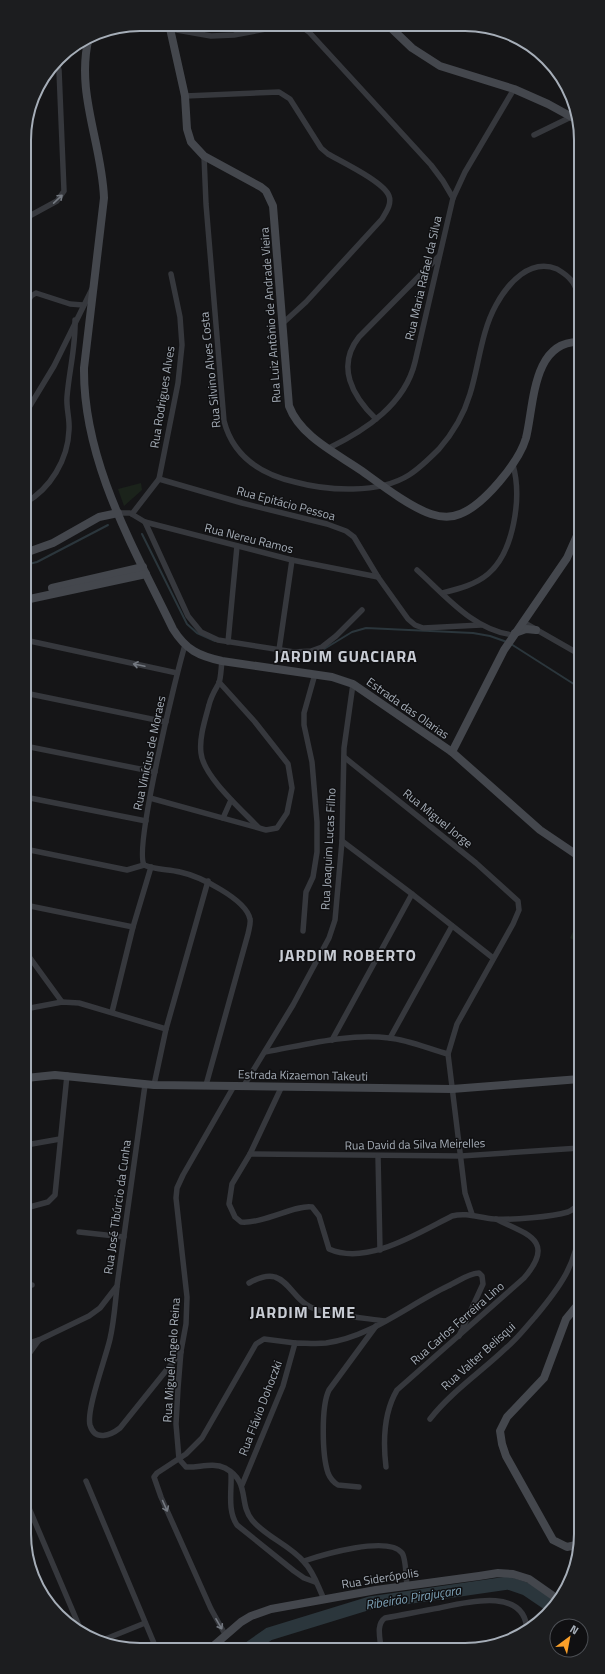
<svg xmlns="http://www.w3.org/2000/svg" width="605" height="1674" font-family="'Titillium Web',sans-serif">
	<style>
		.green { fill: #1b231b }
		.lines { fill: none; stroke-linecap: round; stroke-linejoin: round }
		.stream { stroke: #2b363c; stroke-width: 2 }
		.river { stroke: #2b363c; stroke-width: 13 }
		.street { stroke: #36383d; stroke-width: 5.5 }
		.secondary { stroke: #44474d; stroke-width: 8 }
		.oneway { stroke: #747981 }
		.labels { text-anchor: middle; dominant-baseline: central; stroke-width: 3; stroke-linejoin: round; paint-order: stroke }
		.street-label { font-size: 12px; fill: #a6aeb8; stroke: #101012 }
		.water-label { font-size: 13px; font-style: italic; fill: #7ca0b5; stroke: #101012 }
		.district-label { font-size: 16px; font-weight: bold; letter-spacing: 1px; fill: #c8ccd4; stroke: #101012 }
		.rim { fill: none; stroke: #a6aeb8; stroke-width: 2 }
	</style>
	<rect width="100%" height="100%" fill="#151517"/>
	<g class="green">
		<polygon points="141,483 142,490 124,506 118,489"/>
		<polygon points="580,917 580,943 570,938"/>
	</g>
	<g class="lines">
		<g class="stream">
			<polyline points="142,534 187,624 197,633 215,641"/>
			<polyline points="25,565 37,562 108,525"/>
			<polyline points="511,644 580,688"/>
			<polyline points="324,649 352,632 366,628 473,633 490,636 507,642"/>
		</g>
		<polyline class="river" points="249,1648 269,1634 370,1603 508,1583 526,1589 554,1608"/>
		<g class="street">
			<polyline points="171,29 211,36 234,35 282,26 292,25 302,27 309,32 431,165 443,181 453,198"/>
			<path d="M 185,96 L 279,92 L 290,99 L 321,148 L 328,154 C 342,162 384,182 389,196 C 392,204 386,212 382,219 L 306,302 L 283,323"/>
			<polyline points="534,135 571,117"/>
			<path d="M 204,156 L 206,204 L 224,421 C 233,456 260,474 295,482 C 328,491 379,494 409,475 C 420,468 430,458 439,449 C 453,433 464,414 470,394 C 479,365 481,332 496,305 C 508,283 530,258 557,269 C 562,272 567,275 571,280 C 575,284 577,291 579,296"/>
			<polyline points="24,219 57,201 64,191 59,70 56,62"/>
			<polyline points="25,306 31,296 36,293 70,304 83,305"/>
			<polyline points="25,414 54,366 92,289"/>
			<path d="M 376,419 C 352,396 336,366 359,337 L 439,256"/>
			<path d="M 329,448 C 366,430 405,404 415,362 L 453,198 L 465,172 L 514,89"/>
			<polyline points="159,479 242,503 327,524 346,531 354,537 378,577 408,619 415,625 423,628 481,625"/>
			<path d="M 25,503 C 50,489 68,460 69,430 C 70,419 66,408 67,397 C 69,371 76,346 75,320"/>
			<polyline points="118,513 130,513 145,522 292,560 378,577"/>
			<polyline points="132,514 159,479 178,383 182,345 180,317 171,274"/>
			<polyline points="145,522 188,616 201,632 218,640 294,652 311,651 322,647 336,636 362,610"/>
			<path d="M 417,570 C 446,596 473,630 513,635"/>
			<path d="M 442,593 C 458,589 475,585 488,574 C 514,552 522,497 513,465"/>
			<polyline points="523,622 579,654"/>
			<polyline points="25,640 177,673"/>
			<polyline points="228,642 237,546"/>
			<polyline points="279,650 292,560"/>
			<path d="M 222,661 C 221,668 221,677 219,683 C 215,690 211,696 209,705 C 205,720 199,738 201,753 C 203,776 242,810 258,827"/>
			<polyline points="25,693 166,722"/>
			<polyline points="25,746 155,772"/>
			<polyline points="344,757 476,863 518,901 519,910 513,924 457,1024 448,1054 465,1193 472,1214"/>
			<polyline points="25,797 146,821"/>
			<polyline points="150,798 266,830 277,828 287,813 292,788 288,764 255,722 219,682"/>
			<polyline points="223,818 231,800"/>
			<polyline points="342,841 412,894 493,958"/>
			<polyline points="25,849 127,870 144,865"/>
			<path d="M 144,865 C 155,870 169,869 180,872 C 199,876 246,899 250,919 C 251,923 249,929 248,934 L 206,1085"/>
			<path d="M 144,865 C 134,847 176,675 185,645"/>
			<polyline points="25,905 133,927"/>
			<polyline points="303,931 306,892 313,877 317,852 317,822 312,762 304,725 304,713 315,674"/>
			<polyline points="25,951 62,1002"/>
			<polyline points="25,1009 62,1002 79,1003 166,1029"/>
			<polyline points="112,1012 133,927 151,867"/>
			<polyline points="390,1038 452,926"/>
			<polyline points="332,1040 412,894"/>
			<path d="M 265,1052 C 305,1045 348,1033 389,1038 C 409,1040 429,1049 448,1054"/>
			<polyline points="154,1085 166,1029 208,881"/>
			<path d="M 234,1086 L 183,1175 L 177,1188 L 176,1198 L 187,1297 L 186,1324 L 181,1351 L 178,1388 L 176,1424 L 179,1459 L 186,1467 C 198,1468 213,1462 225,1468 C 251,1482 238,1503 252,1520 C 266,1537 290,1545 304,1562 C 314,1572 318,1587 324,1599"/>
			<path d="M 282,1086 L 250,1154 L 232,1184 L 229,1204 L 235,1217 L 241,1222 C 263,1224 297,1204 312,1207 L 319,1216 L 329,1249 C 367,1266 418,1233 452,1216 C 467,1212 479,1218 494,1219 C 512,1220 551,1217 568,1212 C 573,1210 576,1207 580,1203"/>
			<polyline points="243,1087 293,1005 329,938 335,920 342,841 344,748 353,684"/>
			<polyline points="26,1145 60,1139"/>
			<polyline points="250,1154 461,1156 580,1148"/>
			<polyline points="378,1156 380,1250"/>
			<polyline points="26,1208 48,1202 55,1195 67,1075"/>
			<polyline points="79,1232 124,1237"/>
			<path d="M 249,1283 C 256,1279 266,1274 275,1277 C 288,1281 295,1298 307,1305 C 321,1315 366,1318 385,1321"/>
			<polyline points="26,1285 32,1285"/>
			<path d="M 117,1287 C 115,1305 114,1322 110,1339 C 106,1357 86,1410 90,1425 C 95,1442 111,1435 120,1428 L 181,1352"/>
			<polyline points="26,1344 39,1340"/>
			<polyline points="26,1358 39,1340 89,1316 100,1308 117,1286 145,1085"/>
			<path d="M 430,1419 C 451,1392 481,1372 506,1348 C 517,1339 526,1327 535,1317 C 560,1287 577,1264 580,1225"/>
			<path d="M 386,1467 C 383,1442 384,1412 397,1390 L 524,1278 C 557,1240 526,1234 496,1219"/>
			<path d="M 231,1473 C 232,1490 227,1510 237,1525 L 294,1571 L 304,1578 L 315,1582"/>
			<polyline points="86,1481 156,1648"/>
			<path d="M 242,1485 L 283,1386 L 295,1343 C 306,1343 316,1344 326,1343 C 371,1337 408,1305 448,1286 C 457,1282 469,1273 479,1273 L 482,1276 L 483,1284 L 459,1336"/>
			<path d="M 359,1487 L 338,1485 C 333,1482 330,1478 328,1473 C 322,1455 321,1406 329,1390 L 376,1326"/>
			<polyline points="26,1501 80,1628"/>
			<path d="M 304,1561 C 322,1555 388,1535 402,1553 C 406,1558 406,1578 407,1586"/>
			<polyline points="226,1636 211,1609 161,1497 154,1477 157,1473 186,1454 202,1438 256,1344 264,1339 295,1343"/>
			<polyline points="103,1640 145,1623"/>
			<path d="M 381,1648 C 380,1638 376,1624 385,1618 C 403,1615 421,1611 439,1608 C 466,1602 527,1586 527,1632"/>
		</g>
		<g class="secondary">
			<path d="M 169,24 L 185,96 L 187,129 L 191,142 L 204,156 L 261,187 L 266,191 L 273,206 L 289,406 C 300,436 336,453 362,471 C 380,484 410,507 431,514 C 440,517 451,518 460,514 C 484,505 519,462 526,438 C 534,406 532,341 579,342"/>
			<polyline points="389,26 412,48 440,66 514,89 548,104 579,121"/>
			<path d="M 89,37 C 75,92 102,143 104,198 L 84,368 C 83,462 134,548 173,629 C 186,650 199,656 222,661 L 332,677 L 353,684 L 452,752 L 540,830 L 580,857"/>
			<polyline points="25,553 53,543 99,517 118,513"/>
			<polyline points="52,588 143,567"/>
			<polyline points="25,600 146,574"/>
			<polyline points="515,633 526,629 536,630"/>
			<polyline points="452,752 504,650 567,558 579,531"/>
			<polyline points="26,1078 55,1075 154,1085 452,1089 580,1079"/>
			<polyline points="580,1302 566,1319 544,1378 507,1417 500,1431 502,1444 506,1456 553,1540 567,1547 576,1545 581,1539"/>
			<polyline points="581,1447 581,1460"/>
			<polyline points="211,1648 241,1622 251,1616 271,1609 376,1590 479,1576 498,1573 513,1574 529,1579 559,1600"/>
		</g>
	</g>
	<defs><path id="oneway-shaft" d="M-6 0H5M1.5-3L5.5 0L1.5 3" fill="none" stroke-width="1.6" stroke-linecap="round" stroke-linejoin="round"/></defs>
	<g class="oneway">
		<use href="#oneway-shaft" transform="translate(58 199) rotate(-43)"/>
		<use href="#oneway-shaft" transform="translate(139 665) rotate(-168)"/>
		<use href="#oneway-shaft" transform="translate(165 1506) rotate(66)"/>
		<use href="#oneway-shaft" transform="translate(219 1624) rotate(60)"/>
	</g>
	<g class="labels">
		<g class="street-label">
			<text transform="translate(423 278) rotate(-77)">Rua Maria Rafael da Silva</text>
			<text transform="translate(270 315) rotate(-94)">Rua Luiz Antônio de Andrade Vieira</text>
			<text transform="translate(210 370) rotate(-96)">Rua Silvino Alves Costa</text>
			<text transform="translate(162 397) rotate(-81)">Rua Rodrigues Alves</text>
			<text transform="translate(286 503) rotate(15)">Rua Epitácio Pessoa</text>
			<text transform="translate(249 538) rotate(14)">Rua Nereu Ramos</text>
			<text transform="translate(408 708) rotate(35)">Estrada das Olarias</text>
			<text transform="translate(149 753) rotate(-78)">Rua Vinícius de Moraes</text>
			<text transform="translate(438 818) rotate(39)">Rua Miguel Jorge</text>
			<text transform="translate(328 849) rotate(-87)">Rua Joaquim Lucas Filho</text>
			<text transform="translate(303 1075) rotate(1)">Estrada Kizaemon Takeuti</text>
			<text transform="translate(415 1144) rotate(-1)">Rua David da Silva Meirelles</text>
			<text transform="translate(117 1207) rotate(-82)">Rua José Tibúrcio da Cunha</text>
			<text transform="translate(457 1323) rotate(-41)">Rua Carlos Ferreira Lino</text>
			<text transform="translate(478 1356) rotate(-42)">Rua Valter Belisqui</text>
			<text transform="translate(171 1360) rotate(-86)">Rua Miguel Ângelo Reina</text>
			<text transform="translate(260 1408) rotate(-69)">Rua Flávio Dohoczki</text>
			<text transform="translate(380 1578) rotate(-9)">Rua Siderópolis</text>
		</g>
		<g class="water-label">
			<text transform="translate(413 1597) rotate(-9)">Ribeirão Pirajuçara</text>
		</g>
		<g class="district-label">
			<text x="346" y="656">JARDIM GUACIARA</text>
			<text x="348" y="955">JARDIM ROBERTO</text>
			<text x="303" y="1312">JARDIM LEME</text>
		</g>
	</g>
	<path d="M0 0H605V1674H0ZM140 31H465A109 109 0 0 1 574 140V1534A109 109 0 0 1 465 1643H140A109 109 0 0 1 31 1534V140A109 109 0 0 1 140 31Z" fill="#1c1d1f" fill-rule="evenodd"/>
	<path class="rim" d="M140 31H465A109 109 0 0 1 574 140V1534A109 109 0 0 1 465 1643H140A109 109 0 0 1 31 1534V140A109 109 0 0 1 140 31Z"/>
	<g transform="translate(569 1638) rotate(32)"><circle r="19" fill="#101012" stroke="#4c4f54"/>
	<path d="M0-3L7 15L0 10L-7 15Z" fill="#fba029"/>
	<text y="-6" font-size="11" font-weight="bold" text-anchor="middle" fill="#a6aeb8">N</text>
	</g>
</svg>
